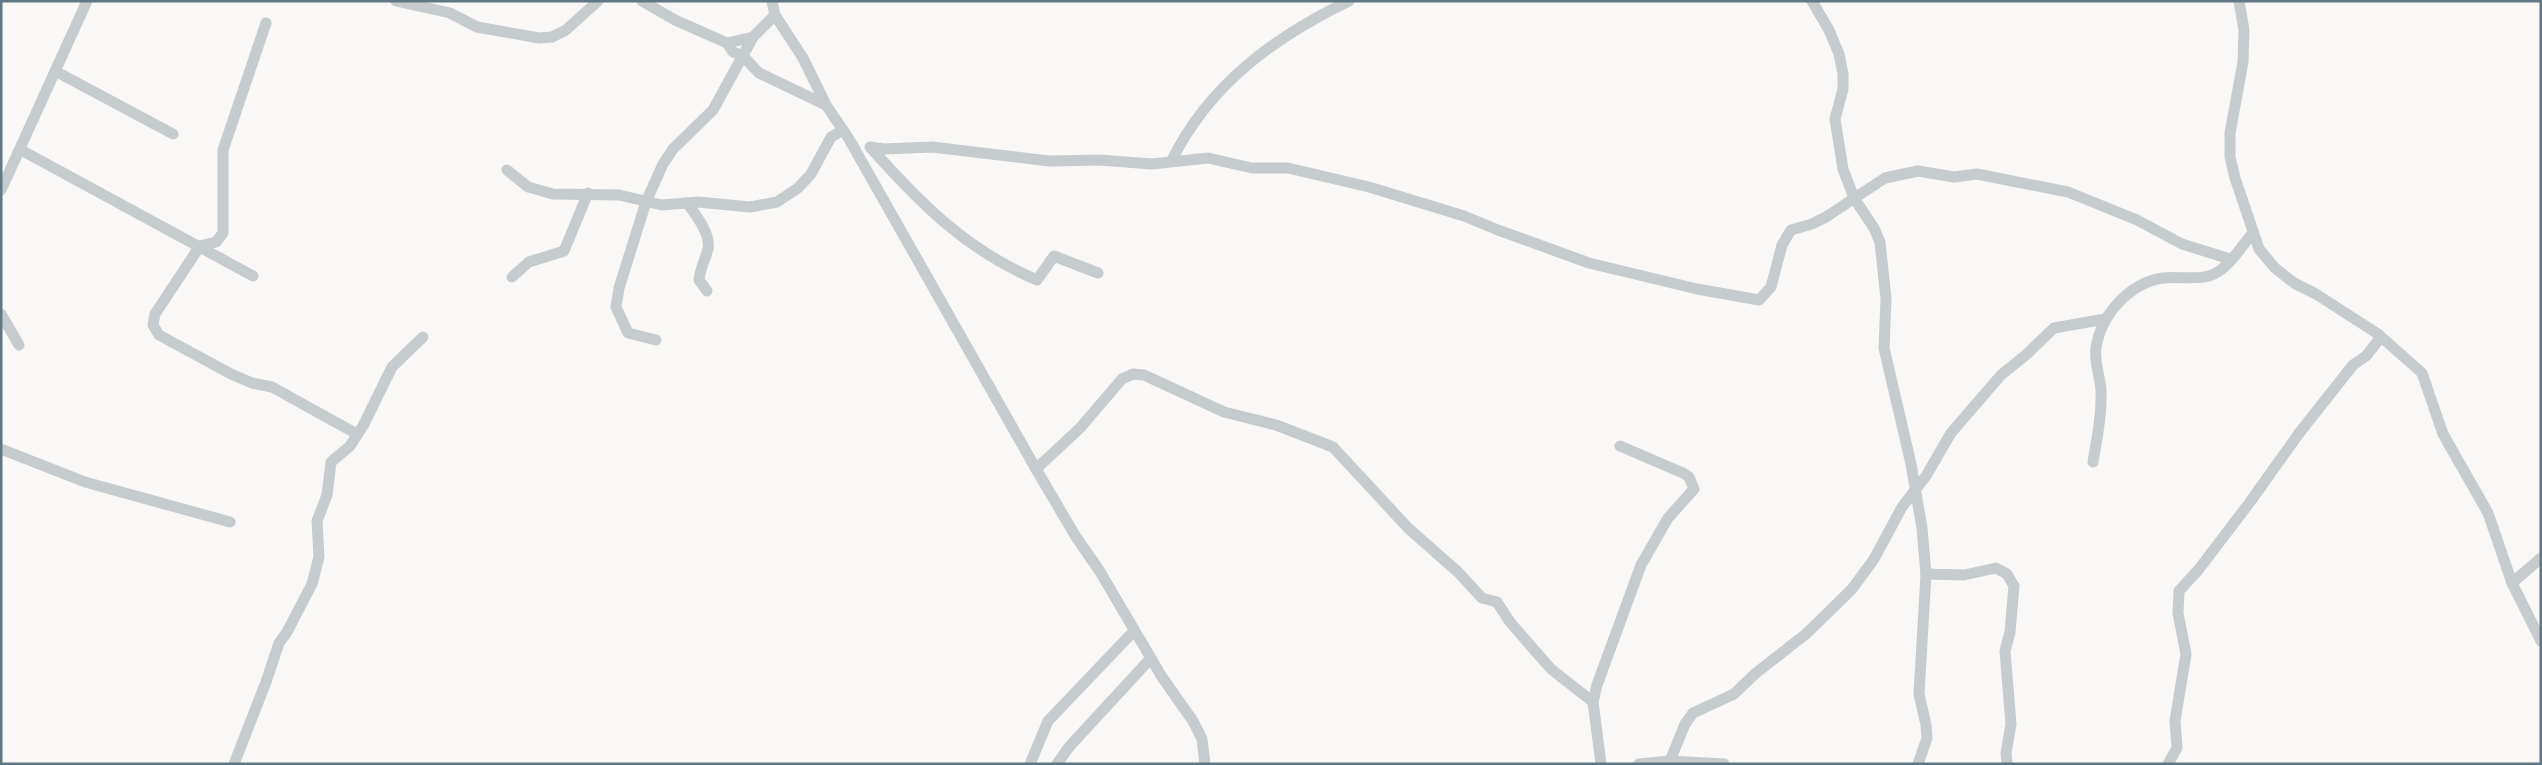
<svg xmlns="http://www.w3.org/2000/svg" width="2542" height="765" font-family="'Work Sans',sans-serif">
	<style>
		.lines { fill: none; stroke-linecap: round; stroke-linejoin: round }
		.minor { stroke: #c6cbce; stroke-width: 11 }
	</style>
	<rect width="100%" height="100%" fill="#f9f8f6"/>
	<g class="lines">
		<g class="minor">
			<polyline points="396,1 450,13 477,27 539,38 552,37 566,30 598,1"/>
			<polyline points="642,1 675,20 727,43 733,52 743,56 759,73 826,105"/>
			<polyline points="772,1 775,15 803,58 826,105 849,139 1036,469 1076,537 1099,570 1162,677 1193,721 1202,739 1205,764"/>
			<polyline points="1812,1 1829,30 1839,54 1843,74 1843,89 1835,119 1843,169 1854,198 1874,228 1880,242 1886,299 1884,348 1911,464 1922,528 1926,574 1919,694 1926,725 1927,738 1918,764"/>
			<polyline points="2239,1 2244,30 2243,62 2230,133 2230,157 2235,178 2259,249 2275,268 2294,283 2316,294 2378,334 2422,373 2443,434 2488,513 2512,583 2541,641"/>
			<polyline points="266,23 223,150 223,233 216,242 200,246 155,314 153,325 159,335 231,374 252,383 272,387 357,434"/>
			<polyline points="727,43 753,37"/>
			<polyline points="55,71 173,134"/>
			<polyline points="21,150 253,276"/>
			<path d="M 1172,160 C 1209,85 1274,37 1349,1"/>
			<polyline points="507,170 528,187 553,194 619,195 662,205 698,202 750,207 777,202 798,188 811,174 831,137 843,130"/>
			<polyline points="1,190 87,1"/>
			<path d="M 687,203 C 696,215 711,234 708,249 C 705,260 700,269 699,280 L 707,291"/>
			<path d="M 1098,273 L 1054,256 L 1037,280 C 966,250 920,203 870,147 L 884,149 L 932,147 L 1049,161 L 1099,160 L 1152,164 L 1208,158 L 1252,168 L 1288,168 L 1369,187 L 1464,216 L 1498,230 L 1589,263 L 1697,289 L 1759,300 L 1771,287 L 1782,245 L 1791,230 L 1812,224 L 1826,217 L 1885,178 L 1918,171 L 1954,177 L 1977,174 L 2068,192 L 2137,220 L 2182,244 L 2230,259"/>
			<polyline points="512,277 529,262 564,251 588,193"/>
			<polyline points="1,314 19,345"/>
			<polyline points="656,340 628,333 616,307 619,288 646,202 663,164 673,149 713,110 753,37 775,15"/>
			<polyline points="1,449 85,482 230,522"/>
			<path d="M 2093,462 C 2097,438 2102,414 2101,390 C 2100,376 2094,362 2096,348 C 2101,315 2129,283 2163,278 C 2177,276 2195,280 2209,276 C 2227,271 2240,248 2252,234"/>
			<polyline points="1036,469 1080,428 1122,379 1133,374 1144,375 1224,412 1276,425 1333,447 1408,528 1458,572 1482,598 1497,602 1510,622 1551,669 1593,702"/>
			<polyline points="1926,574 1964,575 1996,568 2007,574 2014,586 2010,632 2005,651 2011,724 2006,753 2007,764"/>
			<polyline points="2512,583 2541,558"/>
			<polyline points="1670,761 1685,724 1693,713 1734,694 1756,673 1806,634 1852,589 1874,559 1902,507 1926,476 1951,433 2001,375 2027,354 2054,328 2105,319"/>
			<polyline points="234,764 266,682 279,643 287,632 312,584 319,557 317,521 327,495 331,462 350,446 363,426 392,367 423,337"/>
			<polyline points="1030,764 1048,721 1134,631"/>
			<polyline points="1057,764 1069,747 1151,658"/>
			<polyline points="1601,764 1593,702 1597,685 1641,565 1668,518 1694,489 1689,477 1683,473 1620,446"/>
			<polyline points="1639,764 1670,761 1724,764"/>
			<polyline points="2168,764 2177,748 2175,721 2186,654 2178,613 2179,591 2199,569 2250,502 2300,432 2353,365 2366,356 2381,337"/>
		</g>
	</g>
	<rect width="2542" height="765" fill="none" stroke="#617883" stroke-width="5"/>
</svg>
